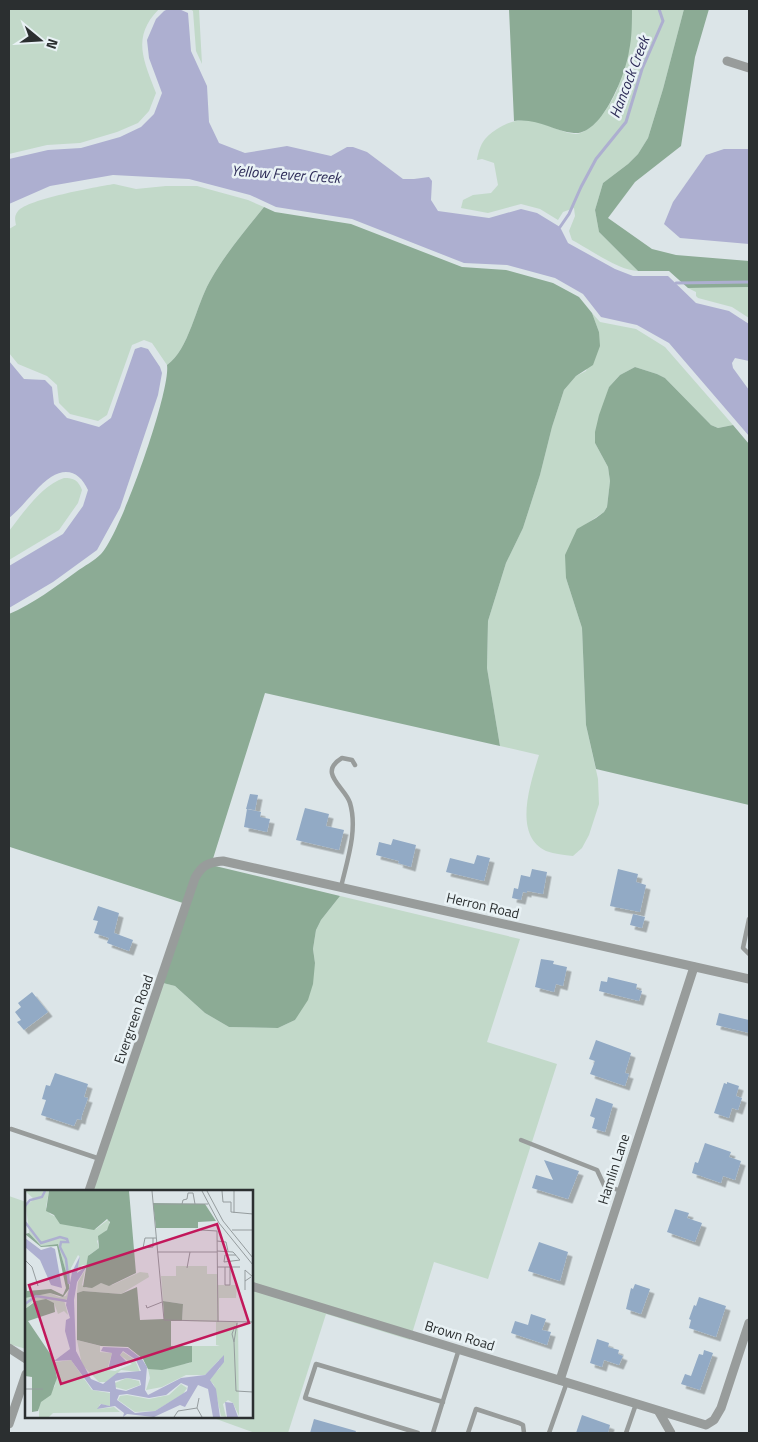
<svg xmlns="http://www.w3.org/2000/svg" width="758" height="1442" font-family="'Titillium Web',sans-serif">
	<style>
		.green { fill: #c2d9c9 }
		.forest { fill: #8cab95 }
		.water { fill: #adafd0 }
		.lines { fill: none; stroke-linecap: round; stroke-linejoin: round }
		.stream { stroke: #adafd0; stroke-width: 3 }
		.building { fill: #92aac5; filter: url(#shadow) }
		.service { stroke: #989c9b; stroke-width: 4.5 }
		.minor { stroke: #989c9b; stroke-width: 9 }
		.labels { text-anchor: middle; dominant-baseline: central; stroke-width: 5; stroke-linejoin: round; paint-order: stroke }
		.street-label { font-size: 14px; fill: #2b2f30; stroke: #e9f2f5 }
		.water-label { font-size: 15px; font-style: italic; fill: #2e2c58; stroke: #e9f2f5 }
		.inset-river { fill: none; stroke: #adafd0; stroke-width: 2.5 }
		.inset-road { fill: none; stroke: #959c9e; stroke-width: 1 }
		.view { fill: #c2185b; fill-opacity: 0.15; stroke: #c2185b; stroke-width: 2.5 }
		.inset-edge { fill: none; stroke: #2b2f30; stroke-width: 2.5 }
	</style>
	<defs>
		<filter id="shadow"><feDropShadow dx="4.5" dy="4.5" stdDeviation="0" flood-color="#0004"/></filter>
	</defs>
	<rect width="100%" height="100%" fill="#dce5e8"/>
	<g class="green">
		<path d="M 9,9 L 159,9 C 131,37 144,61 156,93 L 149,111 L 138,123 L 117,132 L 80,143 L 47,145 L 9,154 Z"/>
		<polygon points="190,9 199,9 202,64 196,51 193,11"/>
		<path d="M 632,9 L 684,9 L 663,89 L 648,138 L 638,154 L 628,164 L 603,183 L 595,210 L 599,232 L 638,271 C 620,271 589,249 572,240 L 569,231 L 575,216 L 574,208 L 563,212 L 558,220 L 540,209 L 521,204 L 488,213 L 461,208 L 463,200 L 473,195 L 491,193 L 498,185 L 494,163 L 482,159 L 477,160 C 480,145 483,138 497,129 C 517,116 532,119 554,128 C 560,130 569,134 576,134 C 593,133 613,102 618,87 C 625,67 632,30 632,9 Z"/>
		<path d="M 114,184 L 136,189 L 166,186 L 197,186 L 248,200 L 264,207 C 245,231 225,254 210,281 C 196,305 189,350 167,365 L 152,343 L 144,340 L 132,345 L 107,415 L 98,421 L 70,414 L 59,403 L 57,385 L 47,376 L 18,364 L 9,353 L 9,229 L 16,225 C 15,220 14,216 18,211 C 28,199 96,187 114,184 Z"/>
		<polygon points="749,287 749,318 732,307 698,298 696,296 696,292 688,288"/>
		<path d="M 592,313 L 600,322 L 636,329 L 665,347 L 733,425 L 718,428 L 711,425 L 665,378 L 657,374 L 635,367 L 620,375 L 609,387 L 595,443 L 608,467 L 610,481 L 607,507 L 604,512 L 586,524 L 566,578 L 582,628 L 586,725 L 598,779 L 599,804 L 589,835 L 582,848 L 573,856 C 564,855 555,854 546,851 C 512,835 531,782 539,755 L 500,746 L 487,668 L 488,621 L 506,563 L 523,528 L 540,475 L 552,427 L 564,390 L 576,376 L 586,371 L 599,332 Z"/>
		<path d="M 64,478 C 74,478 78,480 82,490 L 78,503 L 59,530 L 9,560 L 9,531 C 24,512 41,486 64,478 Z"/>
		<polygon points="340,896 520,939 487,1042 557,1064 488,1279 434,1262 410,1340 326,1314 288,1433 255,1433 208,1416 251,1416 251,1191 93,1191 163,983 175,986 205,1013 229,1027 278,1028 295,1020 315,963 313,949 316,930 321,920"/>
		<polygon points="9,1196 26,1202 26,1349 9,1344"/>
	</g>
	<g class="forest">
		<path d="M 509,9 L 632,9 C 632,22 632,38 629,51 C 626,73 602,136 574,133 C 552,131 539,118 514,121 Z"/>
		<polygon points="684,9 709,9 695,57 681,146 635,182 608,218 652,249 676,255 749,261 749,287 688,288 669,271 638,271 599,232 595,210 603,183 628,164 638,154 648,138 663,89"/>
		<path d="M 264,207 L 275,212 L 351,224 L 462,267 L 506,270 L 553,283 L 579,297 L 592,313 L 599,332 L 600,346 L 593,365 L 576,376 L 564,390 L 552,427 L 540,475 L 523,528 L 506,563 L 488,621 L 487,668 L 500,746 L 265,693 L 211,865 L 340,896 L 321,920 L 316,930 L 313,949 L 315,963 L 313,984 L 308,1000 L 295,1020 L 278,1028 L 229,1027 L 205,1013 L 175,986 L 163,983 L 189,905 L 10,847 L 9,851 L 9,614 C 33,604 55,587 76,572 C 84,566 94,561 101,554 C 120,535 171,391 167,365 C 189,350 196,305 210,281 C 225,254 245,231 264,207 Z"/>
		<polygon points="635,367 657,374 665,378 711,425 718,428 733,425 749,444 749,805 596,769 586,725 582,628 566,578 565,555 577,529 596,518 604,512 607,507 610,481 608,467 595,443 595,432 599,415 609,387 620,375"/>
	</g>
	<g class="water">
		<polygon points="168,9 179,9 188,13 191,51 207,86 209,122 219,143 245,153 287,146 331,156 347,147 353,147 367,152 403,179 414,179 429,177 432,181 431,200 438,211 489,218 521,209 537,213 560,227 568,243 615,269 633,276 668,276 696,303 729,311 749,324 749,361 735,358 732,363 733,368 749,390 749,436 669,343 637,325 601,317 583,294 555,278 507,265 464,263 352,219 276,207 250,195 189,179 113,175 50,186 9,204 9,159 48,150 81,148 120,137 141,127 154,114 162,93 149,58 147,40 156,19 164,11"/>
		<polygon points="724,149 749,149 749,244 680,238 664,224 673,202 706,155"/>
		<path d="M 141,347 L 148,349 L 160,367 L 162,373 L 158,395 L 120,508 L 97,550 L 53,582 L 9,608 L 9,566 L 63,534 L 83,506 L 88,490 C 81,474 68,466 51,477 C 37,486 23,507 9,518 L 9,361 L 24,379 L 45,380 L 52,387 L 54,404 L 67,418 L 99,427 L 111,418 L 135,349 Z"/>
	</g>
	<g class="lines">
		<g class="stream">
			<polyline points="560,227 569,214 581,187 596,159 626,122 642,69 663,21 659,9"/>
			<polyline points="676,283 749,282"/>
		</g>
	</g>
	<g class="building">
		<polygon points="250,794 258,795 255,810 246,809"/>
		<polygon points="305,808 329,814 326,826 344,830 339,850 296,840"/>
		<polygon points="247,809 261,812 260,817 270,819 267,832 244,827"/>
		<polygon points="393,839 416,845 411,867 398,863 399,861 376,855 379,842 391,845"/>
		<polygon points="477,855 490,858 484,881 446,872 450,858 474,864"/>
		<polygon points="532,869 547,872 543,894 527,891 527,893 523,892 521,900 512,898 514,888 518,889 521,875 530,877"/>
		<polygon points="618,869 638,874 636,882 646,885 640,912 610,906"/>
		<polygon points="98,906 119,913 114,933 133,940 129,951 107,943 109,938 94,933 98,921 93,920"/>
		<polygon points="633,914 645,917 642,928 630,925"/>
		<polygon points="541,959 554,961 553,964 567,967 563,986 556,984 554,992 535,987"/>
		<polygon points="608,977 637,984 636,989 642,991 639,1001 599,991 601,981 607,982"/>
		<polygon points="32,992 48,1012 24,1030 17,1022 21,1020 15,1012 21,1007 18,1003"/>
		<polygon points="719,1013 749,1020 749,1033 716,1025"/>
		<polygon points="596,1040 631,1053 625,1073 629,1074 625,1086 590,1074 595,1061 589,1059"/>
		<polygon points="55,1073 88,1084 84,1097 88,1098 82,1115 81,1120 77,1119 74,1126 41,1115 46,1100 42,1099 46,1085 50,1086"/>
		<polygon points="727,1082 739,1086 736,1096 742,1098 738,1110 732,1108 729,1118 714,1113 724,1083 727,1084"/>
		<polygon points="596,1098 613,1104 605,1132 592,1128 595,1118 590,1116"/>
		<polygon points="705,1143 731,1152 729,1157 741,1161 735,1180 723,1176 721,1183 692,1173 695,1162 698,1163"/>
		<polygon points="544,1160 579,1171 568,1199 532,1188 536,1175 553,1180"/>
		<polygon points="675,1209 689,1213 687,1218 702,1223 695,1242 667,1232"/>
		<polygon points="539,1242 568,1252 560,1281 528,1271"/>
		<polygon points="635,1284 650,1289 641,1314 626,1309 631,1288 633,1289"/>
		<polygon points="699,1297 726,1306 716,1337 689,1328 691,1320 689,1319 694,1305 696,1306"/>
		<polygon points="531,1314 546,1319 542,1330 551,1332 547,1345 511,1333 515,1321 528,1325"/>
		<polygon points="597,1339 609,1343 608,1347 619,1350 618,1354 623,1356 619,1365 604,1360 602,1367 590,1363"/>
		<polygon points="704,1350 713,1353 700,1390 681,1384 685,1374 691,1376 699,1354 703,1355"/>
		<polygon points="582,1415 610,1425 608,1433 576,1433"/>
		<polygon points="314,1419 356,1431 355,1433 310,1433"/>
	</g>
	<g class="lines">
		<g class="service">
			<path d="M 341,887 C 347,861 358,830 350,803 C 345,787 317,773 342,758 L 352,760 L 355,765"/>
			<polyline points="749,919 743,948 749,954"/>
			<polyline points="11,1129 100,1159"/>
			<polyline points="521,1140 597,1170 604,1185 621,1191"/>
			<polyline points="418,1433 305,1398 316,1364 443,1402"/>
			<polyline points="433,1433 459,1349"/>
			<polyline points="468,1433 476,1409 519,1423 523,1425 524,1433"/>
			<polyline points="549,1433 567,1382"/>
			<polyline points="626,1433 636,1404"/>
		</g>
		<g class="minor">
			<polyline points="727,61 749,68"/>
			<path d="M 89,1191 L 195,878 C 202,865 209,862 223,861 L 749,979"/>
			<polyline points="251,1286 706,1425 714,1420 721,1408 749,1323"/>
			<polyline points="9,1348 26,1359"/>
			<polyline points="560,1380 694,967"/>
			<polyline points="659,1412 671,1433"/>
			<polyline points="9,1424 26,1374"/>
		</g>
	</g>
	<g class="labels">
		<g class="street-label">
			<text transform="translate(483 905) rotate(13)">Herron Road</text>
			<text transform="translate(133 1019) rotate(-71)">Evergreen Road</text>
			<text transform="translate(613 1169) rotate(-72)">Hamlin Lane</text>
			<text transform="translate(460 1335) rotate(17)">Brown Road</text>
		</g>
		<g class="water-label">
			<text transform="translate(629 77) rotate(-69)">Hancock Creek</text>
			<text transform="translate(286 174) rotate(4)">Yellow Fever Creek</text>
		</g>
	</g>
	<g transform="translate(25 1190)">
		<rect width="228" height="228" fill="#dce5e8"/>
		<path d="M 0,1 L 24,1 L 21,17 L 25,24 L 55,38 L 71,39 L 84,29 L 84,37 L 72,51 L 74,58 L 64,65 L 64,75 L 57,75 L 52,82 L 55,67 L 53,65 L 46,78 L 44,92 L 33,54 L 16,56 L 4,43 L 1,16 L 9,9 ZM 151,76 L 182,76 L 182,84 L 193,84 L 193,95 L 212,95 L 211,108 L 194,108 L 194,131 L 213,132 L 214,226 L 208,213 L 203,210 L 198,214 L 201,227 L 196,226 L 189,195 L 184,189 L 195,178 L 194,170 L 180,185 L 161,185 L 137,197 L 121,200 L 125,188 L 123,179 L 165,173 L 167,156 L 195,156 L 191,155 L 191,132 L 157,131 L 158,114 L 138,111 L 136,86 L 151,86 ZM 60,80 L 57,95 L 61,98 L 76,93 L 87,95 L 115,82 L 123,83 L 124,87 L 96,104 L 58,101 L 52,103 L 53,92 ZM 44,99 L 43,109 L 39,110 L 43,125 L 39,121 L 33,124 L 29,113 L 8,112 L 0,119 L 0,108 L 4,105 L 25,103 L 34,107 L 41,106 ZM 52,150 L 75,156 L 75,162 L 87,163 L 82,180 L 90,181 L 107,174 L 95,165 L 98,162 L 110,170 L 115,182 L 96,180 L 83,192 L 74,192 L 57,175 ZM 36,165 L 29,168 L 30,172 L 46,170 L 67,200 L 85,203 L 85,216 L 75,214 L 73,219 L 89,217 L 95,222 L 28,223 L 24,227 L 14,227 L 14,214 L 30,196 L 32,184 L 26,169 ZM 102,188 L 114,191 L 115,195 L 101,200 L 90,197 L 90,193 ZM 156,194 L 162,198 L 158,204 L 130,221 L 110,222 L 93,210 L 95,206 L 102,205 L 124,209 L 144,205 Z" fill="#c2d9c9"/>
		<path d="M 24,1 L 104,1 L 111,83 L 84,96 L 76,93 L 67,98 L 58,97 L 63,66 L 74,58 L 73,46 L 82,40 L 85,32 L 82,29 L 69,40 L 35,34 L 29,25 L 21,21 ZM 128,13 L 180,14 L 191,31 L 173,32 L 173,38 L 131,38 ZM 4,43 L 16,56 L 33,54 L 44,92 L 44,99 L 38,107 L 25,103 L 0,108 L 0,83 L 2,101 L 26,99 L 38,105 L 41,98 L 32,56 L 16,57 L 0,44 ZM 112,97 L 115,130 L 139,129 L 138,111 L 158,114 L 157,131 L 146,131 L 146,156 L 167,156 L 167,172 L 137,180 L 123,179 L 118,169 L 103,157 L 76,156 L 52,150 L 52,103 L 58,101 L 96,104 ZM 11,111 L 21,109 L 29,113 L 30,122 L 3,131 L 28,168 L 32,188 L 26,205 L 16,212 L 13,221 L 7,222 L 7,187 L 0,186 L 0,119 Z" fill="#8cab95"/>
		<path d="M 0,48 L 16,60 L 26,57 L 30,59 L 37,98 L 26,95 L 15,70 L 0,57 ZM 55,66 L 52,83 L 62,76 L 52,92 L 49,110 L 51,161 L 66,189 L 78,194 L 92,183 L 116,181 L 111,170 L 98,161 L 95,165 L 103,173 L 83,180 L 87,163 L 76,161 L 78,157 L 103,158 L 117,169 L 122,177 L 120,200 L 123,205 L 156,188 L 180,185 L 199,165 L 199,172 L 185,190 L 191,199 L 195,227 L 188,227 L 183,199 L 173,195 L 160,217 L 155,215 L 129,227 L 102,224 L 98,227 L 99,223 L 90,216 L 72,219 L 76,214 L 85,216 L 85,202 L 68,200 L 46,170 L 29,171 L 45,159 L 40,141 L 41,130 L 45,128 L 41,115 L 47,82 ZM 102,188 L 115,190 L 116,195 L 101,201 L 91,199 L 90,191 ZM 156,193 L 163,196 L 162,201 L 130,221 L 110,223 L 92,210 L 94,205 L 102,204 L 124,208 L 141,205 ZM 200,212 L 208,213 L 213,227 L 202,227 Z" fill="#adafd0" fill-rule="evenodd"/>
		<path class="inset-river" d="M 0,16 L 5,10 L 17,7 L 20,1M 0,32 L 16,53 L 35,47 L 42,49 L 43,52 L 36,52 L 35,57 L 41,69 L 44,94M 0,114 L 11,106 L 42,111"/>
		<path class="inset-road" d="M 127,1 L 139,130 L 228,132M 177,1 L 194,33 L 228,75M 182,1 L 198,31 L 228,68M 197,1 L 198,12 L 206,12 L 206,22 L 228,24M 128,14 L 183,14M 157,14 L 158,10 L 162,9 L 163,3 L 168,3 L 170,14M 209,23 L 209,1M 176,40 L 192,41 L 193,132M 207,40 L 228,40M 128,48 L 128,57 L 118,58 L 120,48 L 131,48M 192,51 L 201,52 L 203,61M 192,61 L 208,62 L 209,63 L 214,69 L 215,70 L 199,72 L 200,65 L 211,65M 132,62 L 192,62M 0,70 L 7,77 L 13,96M 192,77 L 215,77M 200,77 L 200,95 L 205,95 L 205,77M 162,78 L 165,62M 220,91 L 220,80 L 228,87M 220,100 L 220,91 L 226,87M 121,115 L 122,118 L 137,112M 212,133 L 209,152 L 211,201 L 228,202M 209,152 L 207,144 L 210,136M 0,199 L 18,199M 174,208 L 172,218 L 177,227M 149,227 L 153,221 L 172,218"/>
		<path class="view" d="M 192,34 L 224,133 L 36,194 L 4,95 Z"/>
		<rect width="228" height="228" class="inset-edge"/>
	</g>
	<rect width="758" height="1442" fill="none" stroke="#2b2f30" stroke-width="20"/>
	<g transform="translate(40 40) rotate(108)" stroke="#e9f2f5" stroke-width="4" paint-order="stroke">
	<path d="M0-4L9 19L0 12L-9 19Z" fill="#2b2f30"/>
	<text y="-8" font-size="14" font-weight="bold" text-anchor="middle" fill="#2b2f30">N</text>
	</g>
</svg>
